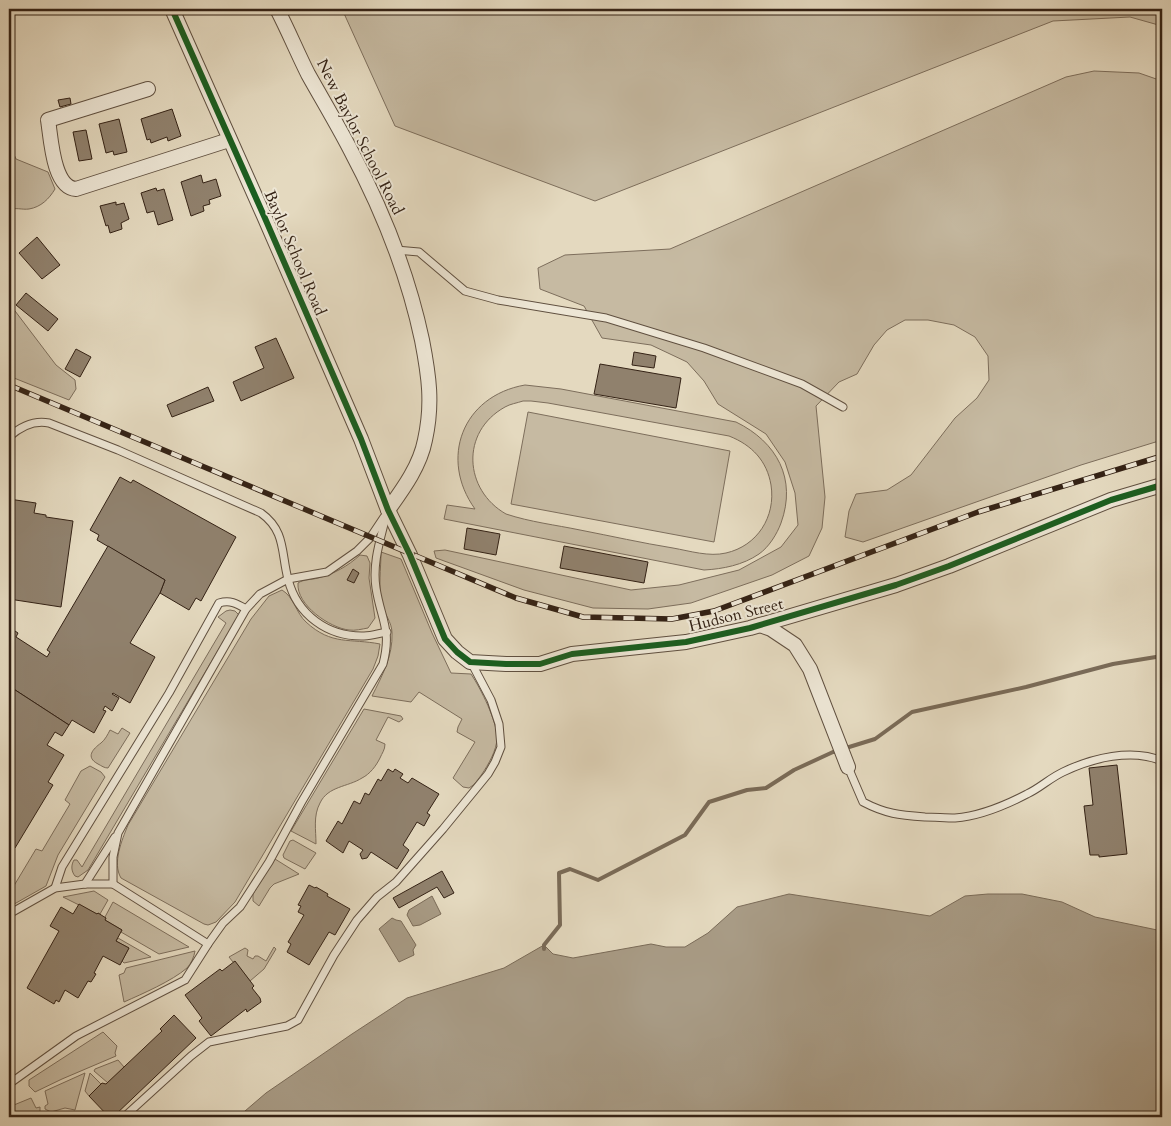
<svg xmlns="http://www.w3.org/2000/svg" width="1171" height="1126" font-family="Cardo,serif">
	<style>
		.green { fill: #c6baa2; stroke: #7d6e5c; fill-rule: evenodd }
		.water { fill: #a89b85; stroke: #7a6b58 }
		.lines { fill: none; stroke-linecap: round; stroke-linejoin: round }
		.stream { stroke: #7a6b58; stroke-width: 4 }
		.building { fill: #90816d; stroke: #342215 }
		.lane-casing { stroke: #605040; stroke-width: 9 }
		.street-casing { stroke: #605040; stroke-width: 16 }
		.lane { stroke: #ede6d5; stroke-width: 7 }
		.street { stroke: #ede6d5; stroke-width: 14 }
		.rail-casing { stroke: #342215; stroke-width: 5.5 }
		.rail { stroke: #ede6d5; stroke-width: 4; stroke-dasharray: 11; stroke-linecap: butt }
		.cycleway-casing { stroke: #ede6d5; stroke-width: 9 }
		.cycleway { stroke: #1b5e20; stroke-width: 6 }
		.labels { text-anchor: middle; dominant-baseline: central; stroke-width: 4; stroke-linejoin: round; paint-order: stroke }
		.street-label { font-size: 16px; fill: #342215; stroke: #ede6d5 }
	</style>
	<rect width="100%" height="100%" fill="#e4d9bf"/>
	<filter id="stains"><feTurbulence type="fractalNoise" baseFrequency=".004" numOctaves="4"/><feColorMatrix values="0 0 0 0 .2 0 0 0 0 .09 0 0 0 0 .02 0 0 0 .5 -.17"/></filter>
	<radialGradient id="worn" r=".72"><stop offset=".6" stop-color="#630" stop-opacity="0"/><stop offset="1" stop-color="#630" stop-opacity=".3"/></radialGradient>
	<g class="green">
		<polygon points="342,9 1162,9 1162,26 1130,17 1053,21 595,201 395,126"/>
		<polygon points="1094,71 1139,73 1162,81 1162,440 1081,465 863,542 845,537 849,511 856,494 887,490 911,475 955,418 977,398 989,380 988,356 975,337 954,325 928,320 905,320 887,330 874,345 857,374 839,382 816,406 825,497 822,528 809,556 772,575 691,603 648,609 593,608 524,590 436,558 434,551 445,550 631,590 679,585 739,570 781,547 798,525 795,493 785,462 766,434 718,404 704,381 687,362 651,345 602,338 584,306 540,289 538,268 565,255 670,249 1066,77"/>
		<path d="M 9,143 L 16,159 L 48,172 L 55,189 C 49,199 41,207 29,209 C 22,210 15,207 9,210 Z"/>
		<polygon points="9,303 56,365 75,380 76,389 69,400 9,376"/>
		<path d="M 525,385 L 561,389 L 736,422 C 777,442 797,479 781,523 C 777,534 769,547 759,554 C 743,565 723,569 704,570 L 444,519 L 447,505 L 475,509 C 439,459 462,396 525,385 ZM 523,401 L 531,401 L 548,403 L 729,436 C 752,445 767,461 771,485 C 776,517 757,546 726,553 C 709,557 690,551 673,548 C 642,543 611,536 580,530 C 556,525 530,522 506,514 C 464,490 460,432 505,407 C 510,404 517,403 523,401 Z"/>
		<polygon points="528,412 730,451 714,542 511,504"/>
		<path d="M 381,552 L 401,559 L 432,633 L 451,673 L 471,674 C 481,689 497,721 497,738 C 497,750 488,765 482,774 C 478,779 475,785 469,788 L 463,787 L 453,778 L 475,742 L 457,732 L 458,727 L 462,719 L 419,692 L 411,702 L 372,696 C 382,676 393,656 392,633 C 392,622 384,614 382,603 C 378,587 381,569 381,552 Z"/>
		<path d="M 360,555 L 367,556 L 370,563 L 369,578 L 375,618 L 368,628 C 362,629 355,631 349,630 C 330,628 296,605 298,583 C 304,579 311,580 318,578 C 334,574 348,566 360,555 Z"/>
		<path d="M 282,590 C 294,597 296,613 306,622 C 332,646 350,638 380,644 L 378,656 L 373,669 L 235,902 L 216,922 L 208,925 L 204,924 L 121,878 C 112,863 122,840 128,825 L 251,619 L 269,596 Z"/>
		<path d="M 230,610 L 235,611 L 239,615 L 88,870 L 78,877 L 75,876 C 71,871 71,865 74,860 L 77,860 L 82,867 L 86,860 L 226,623 L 218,617 L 226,611 Z"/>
		<path d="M 364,709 L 401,716 L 403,719 L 399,722 L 388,717 L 376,740 L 385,744 C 385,750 382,753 380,758 C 376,766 370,774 362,778 C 348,787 328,786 320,803 C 313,816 316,830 316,844 L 291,831 Z"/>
		<path d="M 122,728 L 130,733 L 108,768 C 104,768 102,766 98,764 C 85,757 93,749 101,743 C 105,740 108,734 110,730 L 118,734 Z"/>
		<polygon points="90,766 101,772 105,777 58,855 46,886 9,907 9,894 36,849 42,851 70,804 65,800 81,771"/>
		<polygon points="293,840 316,853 305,869 284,858 283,855 290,841"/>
		<polygon points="275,859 299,874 274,884 270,888 259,906 253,901 253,894"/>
		<polygon points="94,891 108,900 100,914 98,913 97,914 63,897"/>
		<polygon points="113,902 189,947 159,954 121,932 122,930 105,920 106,918 105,917"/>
		<polygon points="118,938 151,957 124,963 122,961 129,948 116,941"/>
		<polygon points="274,947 276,949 264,969 250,981 235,962 233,962 229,957 245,948 248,950 247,956 253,959 255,956 258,956 266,961"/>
		<path d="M 195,951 C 194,957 191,964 187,968 C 172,981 142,994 124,1002 L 119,975 L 124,973 L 126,968 Z"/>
		<polygon points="103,1032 117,1046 115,1053 116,1056 62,1079 35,1092 29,1086 29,1080"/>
		<polygon points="118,1060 124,1067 108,1083 94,1071 95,1069"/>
		<polygon points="85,1073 75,1110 65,1108 51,1112 45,1109 45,1106 48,1104 45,1091"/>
		<polygon points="90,1073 101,1084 89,1096 85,1091"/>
		<polygon points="31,1098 36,1108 40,1107 40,1112 9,1116 9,1107"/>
	</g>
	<g class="water">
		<polygon points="789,894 930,916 965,896 988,894 1022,894 1062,902 1095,917 1162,931 1162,1117 238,1117 266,1093 352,1034 407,998 504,968 544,945 553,954 573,958 651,944 666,947 685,947 708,933 737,907"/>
		<polygon points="432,896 441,914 420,925 413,926 407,915 409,910"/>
		<polygon points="392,918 396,920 401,921 416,945 413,950 414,955 399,962 379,929"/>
	</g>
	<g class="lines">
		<polyline class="stream" points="544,949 544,945 560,925 559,873 570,869 598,880 685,835 709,802 747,790 766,788 794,770 833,752 875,739 912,712 1026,687 1113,664 1162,656"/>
	</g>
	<g class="building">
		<polygon points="70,98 71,104 60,107 58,100"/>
		<polygon points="172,109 181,136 168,141 167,137 151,143 150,139 147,140 141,119"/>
		<polygon points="119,119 127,152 114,155 113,151 106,153 99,124"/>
		<polygon points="86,130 92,159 79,161 73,132"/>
		<polygon points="201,175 203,183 216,179 221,196 209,200 210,204 203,206 204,211 191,216 181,182"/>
		<polygon points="156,188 157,191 164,189 173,220 158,225 154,211 147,213 141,193"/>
		<polygon points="116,202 116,205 124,203 129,219 121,223 122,229 110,233 108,225 106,226 100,206"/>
		<polygon points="37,237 60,265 42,279 19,253"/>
		<polygon points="26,293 58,319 48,331 16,305"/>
		<polygon points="276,338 294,378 241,401 233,382 264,368 255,347"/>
		<polygon points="76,349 91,357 80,377 65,369"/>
		<polygon points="634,352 656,356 654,368 632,365"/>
		<polygon points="600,364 681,378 676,408 594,394"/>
		<polygon points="208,387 214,401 172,417 167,405"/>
		<polygon points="120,477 131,483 133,480 236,537 201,601 196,598 189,610 160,593 165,580 97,540 99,535 90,530"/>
		<polygon points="9,499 36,503 34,513 46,515 46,517 73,521 61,607 9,599"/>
		<polygon points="467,528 500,534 496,555 464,549"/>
		<polygon points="108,546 165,580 160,593 130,643 155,657 130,703 113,693 112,694 119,698 112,711 105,706 103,710 106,711 94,733 72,720 69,725 9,686 9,627 18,633 16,637 47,657 50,652 47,650"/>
		<polygon points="564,546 648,562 644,583 560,568"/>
		<polygon points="353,569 359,573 354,583 347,580"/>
		<polygon points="9,686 69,725 62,736 55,732 47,745 64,755 48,782 53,785 15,848 9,844"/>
		<polygon points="1117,765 1127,854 1099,857 1099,855 1090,855 1084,806 1093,805 1089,768"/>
		<polygon points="388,769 393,772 395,769 403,774 400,778 408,783 412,778 439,794 427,813 430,815 424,826 417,822 403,845 409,850 397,869 371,852 367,858 362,859 360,854 363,850 349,841 343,853 326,841 338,821 342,824 354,801 360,804 365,793 369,795 378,779 381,781"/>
		<polygon points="442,871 454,893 444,898 437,887 399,908 393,898"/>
		<polygon points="309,885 315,888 316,887 328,894 327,896 350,909 335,935 329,932 309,965 287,952 291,944 288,942 304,915 298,912 301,906 298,905"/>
		<polygon points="79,904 97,914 98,913 106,918 105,920 122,930 116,941 129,948 120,965 103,956 94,973 96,974 91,982 88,981 78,998 65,990 59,1002 56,1000 54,1004 27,988 59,931 50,926 61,907 73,914"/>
		<polygon points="235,961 254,986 252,988 260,998 261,1002 247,1012 246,1009 211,1036 199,1021 202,1018 185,995 220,969 222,971"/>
		<polygon points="174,1015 196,1038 113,1117 109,1117 89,1096 102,1083 106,1084 162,1031 160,1029"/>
	</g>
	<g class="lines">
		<defs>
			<g id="lane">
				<polyline points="396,250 419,252 465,291 498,300 606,318 704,348 802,384 843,407"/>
				<path d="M 9,437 C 20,427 34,420 49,423 L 118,450 L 261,513 C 286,531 281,553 288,579 C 297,615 328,637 364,636 C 372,636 380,633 387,632"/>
				<path d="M 848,767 L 863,802 C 886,814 899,815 925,817 C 935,817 945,818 955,818 C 980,816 1006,805 1027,794 C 1040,788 1050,778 1063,772 C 1092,758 1132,748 1162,761"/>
				<polyline points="85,884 115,837"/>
				<polyline points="113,884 113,857 118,833 246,609 260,594 288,579 327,572 357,551 370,538 384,517"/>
				<path d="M 55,888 L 62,867 L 169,693 L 219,603 C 230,600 236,603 246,609"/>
				<polyline points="9,914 55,888 85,884 113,884 208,944"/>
				<path d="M 9,1084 L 76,1036 L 185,980 L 208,944 L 223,923 L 240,907 L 269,862 L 301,803 L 383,664 C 392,629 381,620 376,588 C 372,562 381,538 387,512"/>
				<polyline points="124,1117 191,1056 209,1042 287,1026 298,1020 334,955 357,920 377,897 396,882 443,829 488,774 495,762 501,747 499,724 491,700 471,662"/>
			</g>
			<g id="street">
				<polyline points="172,9 264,216 361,439 388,510 410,555 445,639 457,652 470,662 506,664 540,664 572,654 686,642 750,628 896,585 949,566 1111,500 1162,485"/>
				<path d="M 277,9 C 288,30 297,52 308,74 C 322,99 337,124 350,149 C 382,209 408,274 422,340 C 429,376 433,404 425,440 C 420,466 403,489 388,510"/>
				<path d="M 148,89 L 48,120 C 51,138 53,188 76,189 L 229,140"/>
				<polyline points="760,625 771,629 795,645 810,669 848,767"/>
			</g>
		</defs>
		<use href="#lane" class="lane-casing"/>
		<use href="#street" class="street-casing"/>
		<use href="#lane" class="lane"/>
		<use href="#street" class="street"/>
		<defs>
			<polyline id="rail" points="9,385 516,598 583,617 672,619 714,611 978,512 1162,456"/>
		</defs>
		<use href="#rail" class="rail-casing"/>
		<use href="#rail" class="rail"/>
		<defs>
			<polyline id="cycleway" points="172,9 264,216 361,439 388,510 410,555 445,639 457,652 470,662 506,664 540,664 572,654 686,642 750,628 896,585 949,566 1111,500 1162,485"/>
		</defs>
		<use href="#cycleway" class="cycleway-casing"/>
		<use href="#cycleway" class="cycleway"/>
	</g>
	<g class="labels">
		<g class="street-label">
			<text transform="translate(360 137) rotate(63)">New Baylor School Road</text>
			<text transform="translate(295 253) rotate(67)">Baylor School Road</text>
			<text transform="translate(736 615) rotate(-14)">Hudson Street</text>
		</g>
	</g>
	<rect width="1171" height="1126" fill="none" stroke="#e4d9bf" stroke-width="30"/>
	<rect x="10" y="10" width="1151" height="1106" fill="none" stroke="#342215" stroke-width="2.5"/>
	<rect x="15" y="15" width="1141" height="1096" fill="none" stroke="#342215"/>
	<rect width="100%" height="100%" filter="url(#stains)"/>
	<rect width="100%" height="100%" fill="url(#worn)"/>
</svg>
